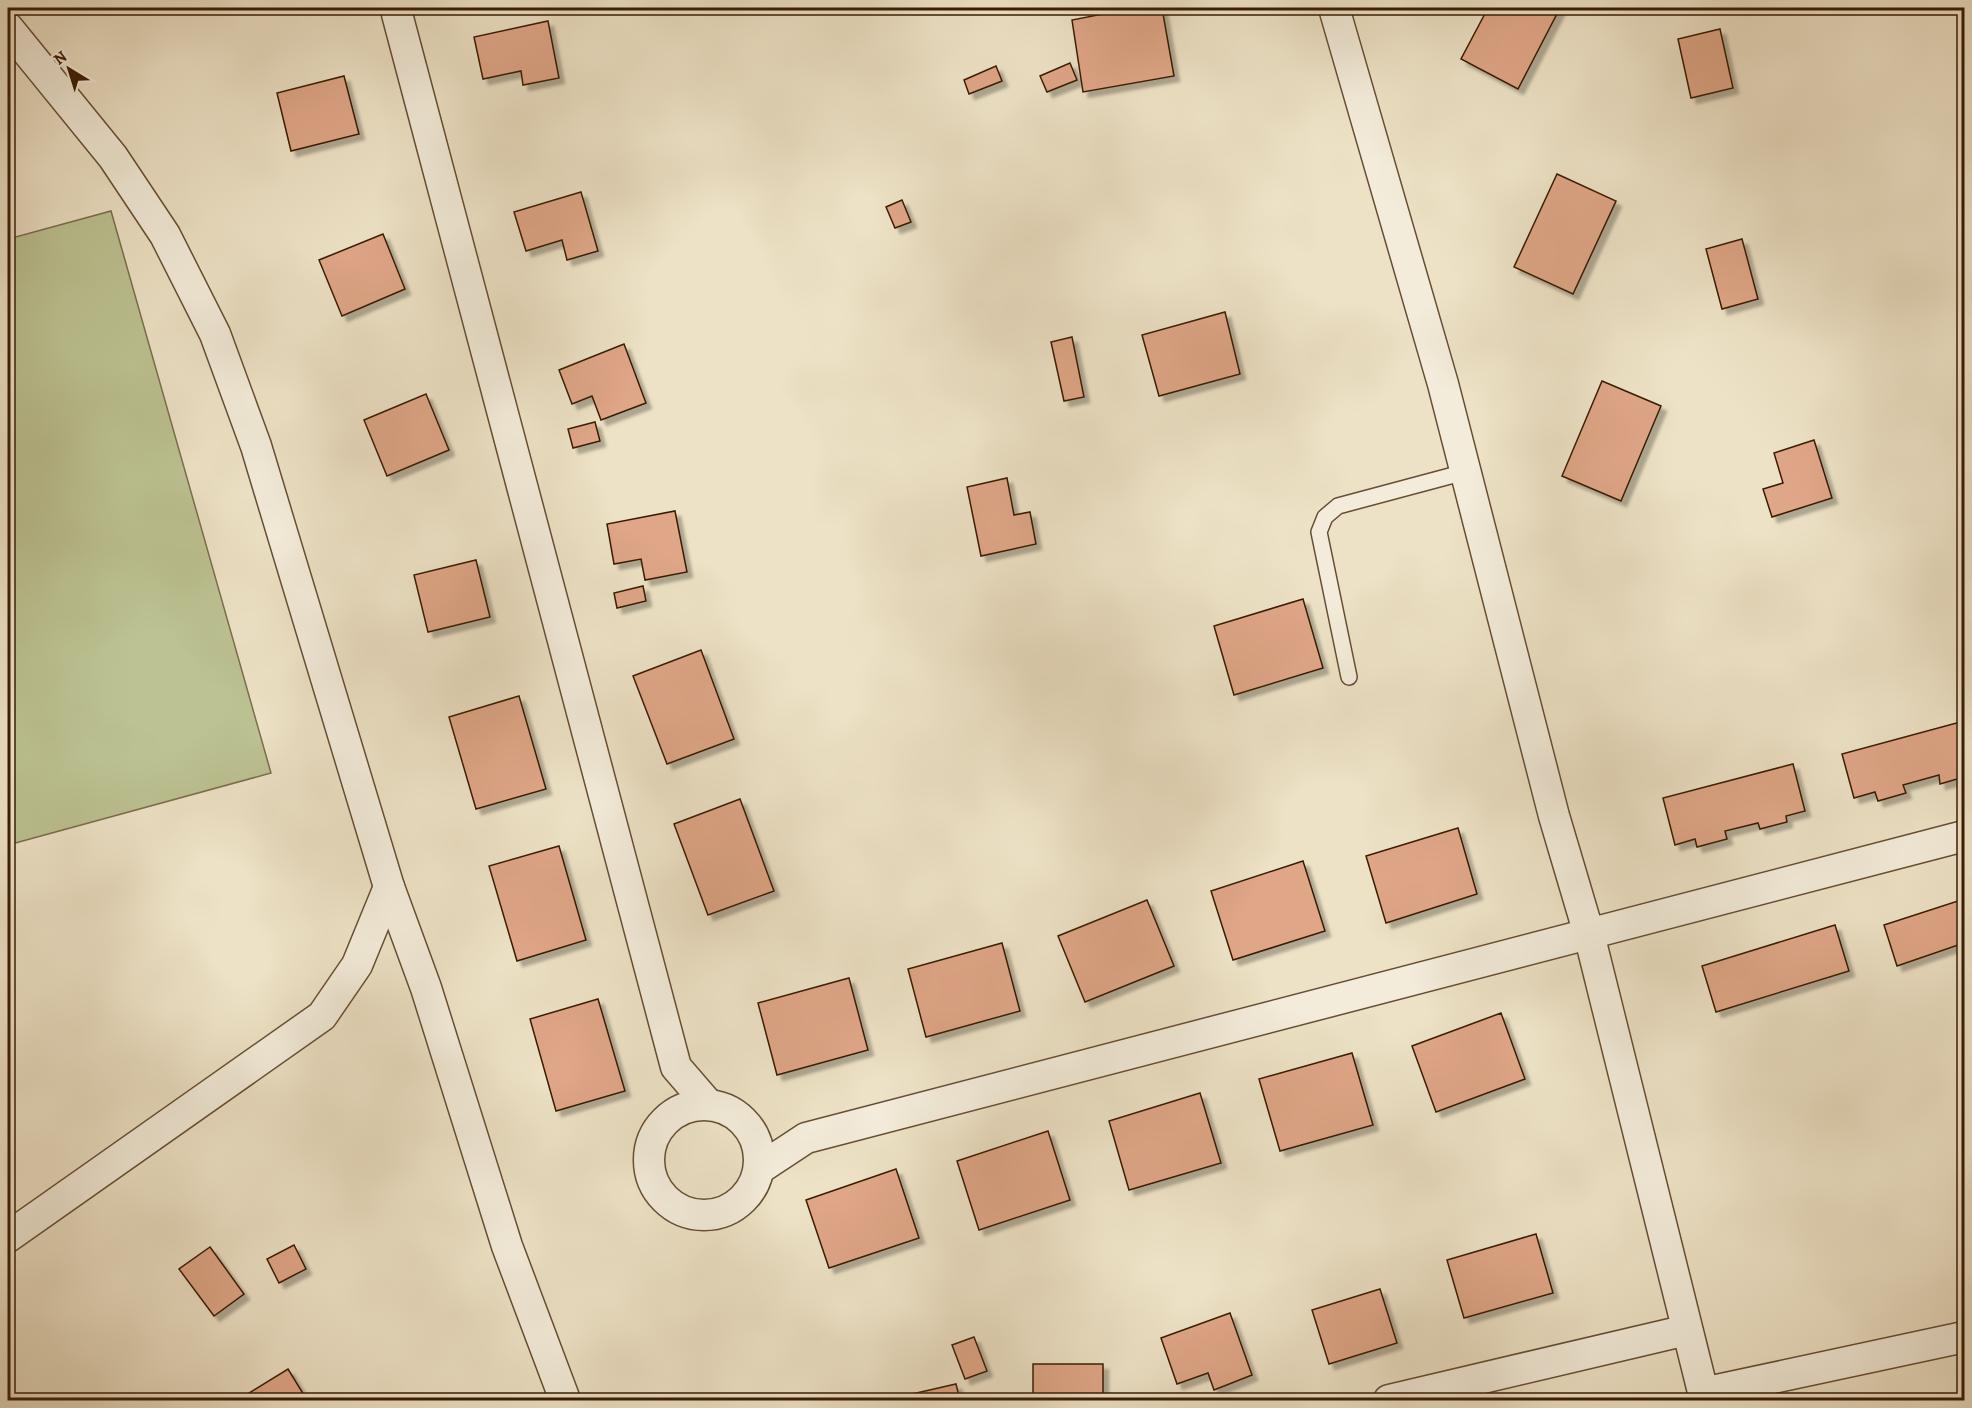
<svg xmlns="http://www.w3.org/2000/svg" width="1972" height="1408" font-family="Alegreya,serif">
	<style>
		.green { fill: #bcc292; stroke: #7a6f4a; stroke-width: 1.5 }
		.building { fill: #dfa687; stroke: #391c03; stroke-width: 1.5; filter: url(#shadow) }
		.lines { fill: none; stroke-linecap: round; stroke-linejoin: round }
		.lane-casing { stroke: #664e34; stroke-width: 18 }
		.street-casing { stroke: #664e34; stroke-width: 33 }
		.lane { stroke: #f3ecda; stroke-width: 15 }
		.street { stroke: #f3ecda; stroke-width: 30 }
	</style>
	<defs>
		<filter id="shadow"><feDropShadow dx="5.5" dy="5.5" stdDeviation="1.5" flood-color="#0004"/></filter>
	</defs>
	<rect width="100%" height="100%" fill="#ede2c6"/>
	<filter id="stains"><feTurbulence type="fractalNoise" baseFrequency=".00333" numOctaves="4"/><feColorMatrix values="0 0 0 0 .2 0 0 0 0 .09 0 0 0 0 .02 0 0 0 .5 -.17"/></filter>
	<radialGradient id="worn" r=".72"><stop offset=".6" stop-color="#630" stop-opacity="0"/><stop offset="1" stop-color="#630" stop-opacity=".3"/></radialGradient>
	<polygon class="green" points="111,211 271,773 8,845 8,239"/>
	<g class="building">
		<polygon points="1133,8 1162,8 1174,76 1083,92 1072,20"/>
		<polygon points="1488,8 1560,8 1518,89 1461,59"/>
		<polygon points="548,21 559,78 523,85 521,71 483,79 474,37"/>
		<polygon points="1720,29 1733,88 1691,98 1678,39"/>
		<polygon points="1070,63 1077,80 1047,92 1040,76"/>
		<polygon points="996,66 1002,81 969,94 964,80"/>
		<polygon points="344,76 359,134 291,151 277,93"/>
		<polygon points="1557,174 1616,201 1573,294 1514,267"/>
		<polygon points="581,192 598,251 567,260 562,240 526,251 514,212"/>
		<polygon points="902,200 911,222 895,228 886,207"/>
		<polygon points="383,234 405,289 342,316 319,260"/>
		<polygon points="1742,239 1758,299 1722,309 1706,249"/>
		<polygon points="1225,312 1240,374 1159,396 1142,335"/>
		<polygon points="1072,337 1084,397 1064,401 1051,342"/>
		<polygon points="624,344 646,403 601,420 592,396 572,404 559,370"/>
		<polygon points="1602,381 1661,406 1621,501 1562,476"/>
		<polygon points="426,394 449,450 387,476 364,420"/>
		<polygon points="595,422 600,441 573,448 568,429"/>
		<polygon points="1814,440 1832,498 1772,517 1763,489 1783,483 1774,453"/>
		<polygon points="1007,478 1014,515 1030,512 1036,544 981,556 967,487"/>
		<polygon points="675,511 687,572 645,580 641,559 614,564 607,524"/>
		<polygon points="476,560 490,617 428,632 414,575"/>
		<polygon points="643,586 646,601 617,608 614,593"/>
		<polygon points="1303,599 1323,668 1234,695 1214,626"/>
		<polygon points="701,650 734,739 667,764 633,676"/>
		<polygon points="519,696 546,789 476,809 449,717"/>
		<polygon points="1964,721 1964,777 1940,784 1939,775 1903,785 1906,793 1878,801 1875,792 1854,798 1842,754"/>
		<polygon points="1793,764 1805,811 1786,816 1787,822 1760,829 1758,823 1725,831 1727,839 1697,847 1695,839 1675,845 1663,798"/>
		<polygon points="740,799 774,891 708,915 674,824"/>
		<polygon points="1458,828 1477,894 1386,923 1366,856"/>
		<polygon points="559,846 586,940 517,961 489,866"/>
		<polygon points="1303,861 1325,931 1233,960 1211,891"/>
		<polygon points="1964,899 1964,943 1897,966 1884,925"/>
		<polygon points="1147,900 1174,966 1085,1002 1058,936"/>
		<polygon points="1835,925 1849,971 1716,1012 1702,966"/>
		<polygon points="1002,943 1020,1011 926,1037 908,969"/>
		<polygon points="849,978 868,1050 777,1075 758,1003"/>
		<polygon points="598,999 625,1091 556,1111 530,1019"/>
		<polygon points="1501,1013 1525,1079 1436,1112 1412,1046"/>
		<polygon points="1352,1053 1373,1125 1280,1151 1259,1079"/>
		<polygon points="1200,1093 1221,1163 1129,1190 1109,1121"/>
		<polygon points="1048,1131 1070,1200 979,1230 957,1161"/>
		<polygon points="896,1169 919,1238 829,1268 806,1200"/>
		<polygon points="1536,1234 1553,1293 1464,1318 1447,1260"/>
		<polygon points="294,1245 306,1269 279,1283 267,1259"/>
		<polygon points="210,1247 244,1294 214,1316 179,1269"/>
		<polygon points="1380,1289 1397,1343 1329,1364 1312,1310"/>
		<polygon points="1230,1313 1252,1375 1214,1390 1208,1373 1177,1384 1161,1338"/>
		<polygon points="974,1337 987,1371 965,1379 952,1345"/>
		<rect x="1033" y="1364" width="70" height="36"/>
		<polygon points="288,1369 307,1400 242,1400 241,1398"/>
		<polygon points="956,1384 960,1400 886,1400"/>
	</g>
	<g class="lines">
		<defs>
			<polyline id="lane" points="1349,677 1319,532 1325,517 1338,506 1465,472"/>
			<g id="street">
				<polyline points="1334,8 1443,384 1554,816 1589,934 1705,1400"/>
				<polyline points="397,14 676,1067 708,1104"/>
				<polyline points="8,28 113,157 165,235 215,334 256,446 389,887 426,988 507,1246 565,1400"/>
				<circle cx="704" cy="1160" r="55"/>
				<polyline points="759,1169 806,1138 1964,836"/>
				<polyline points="8,1237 322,1016 357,965 389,887"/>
				<polyline points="1703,1393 1964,1337"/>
				<polyline points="1389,1400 1687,1330"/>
			</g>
		</defs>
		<use href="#lane" class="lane-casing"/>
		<use href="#street" class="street-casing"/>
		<use href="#lane" class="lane"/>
		<use href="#street" class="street"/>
	</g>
	<rect width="1972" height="1408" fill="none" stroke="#ede2c6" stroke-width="30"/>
	<rect x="9" y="9" width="1954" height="1390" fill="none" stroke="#391c03" stroke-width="3"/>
	<rect x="15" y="15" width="1942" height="1378" fill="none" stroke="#391c03" stroke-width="1.5"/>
	<g transform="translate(69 69) rotate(322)" stroke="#f3ecda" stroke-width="4.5" paint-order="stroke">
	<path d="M0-4.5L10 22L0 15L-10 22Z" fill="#391c03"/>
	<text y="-9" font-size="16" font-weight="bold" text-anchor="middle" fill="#391c03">N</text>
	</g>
	<rect width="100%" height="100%" filter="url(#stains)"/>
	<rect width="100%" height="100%" fill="url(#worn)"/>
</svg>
